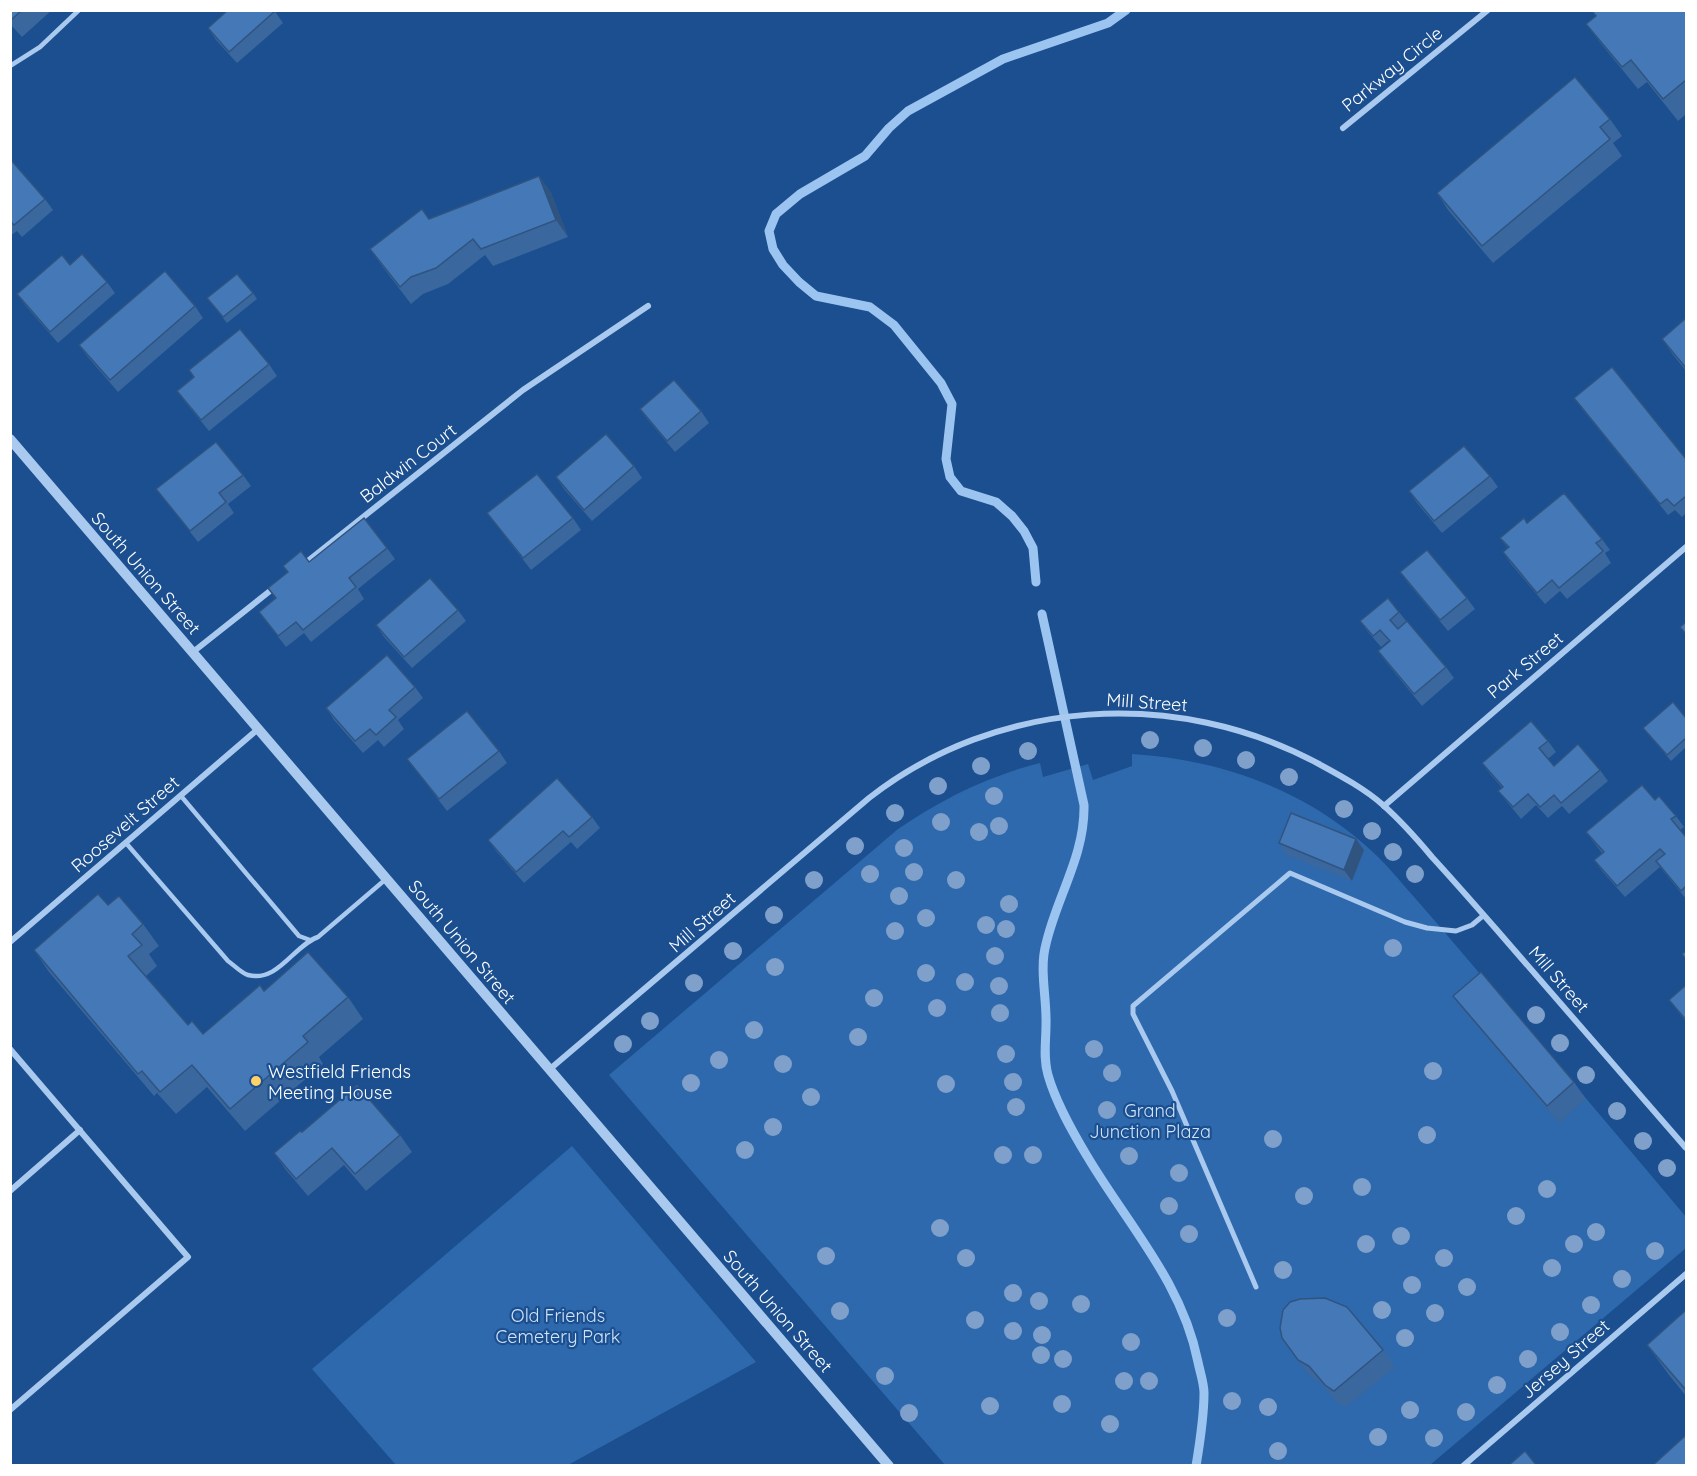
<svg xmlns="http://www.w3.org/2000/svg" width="1697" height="1476" font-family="Quicksand,sans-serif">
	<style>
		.green { fill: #2e69ad }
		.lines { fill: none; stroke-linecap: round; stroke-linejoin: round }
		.stream { stroke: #9cc4f0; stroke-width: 9 }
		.service { stroke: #a9c9ee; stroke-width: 4.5 }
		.pedestrian { stroke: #a9c9ee; stroke-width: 5 }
		.minor { stroke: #a9c9ee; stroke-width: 6 }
		.tertiary { stroke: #a9c9ee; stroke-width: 10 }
		.tree { fill: #7ea0ca }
		.wall { fill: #3a679d }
		.shaded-wall { fill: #305480 }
		.building { fill: #4478b7; stroke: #305480; stroke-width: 1.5 }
		.poi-dot { fill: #ffd166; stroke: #1b4f8f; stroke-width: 2 }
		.labels { text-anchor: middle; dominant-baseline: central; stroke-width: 4.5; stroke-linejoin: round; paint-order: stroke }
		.street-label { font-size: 18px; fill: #fff; stroke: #1b4f8f }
		.poi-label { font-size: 18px; fill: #fff; stroke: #1b4f8f; text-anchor: start }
		.park-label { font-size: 18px; fill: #cfe3fa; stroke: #1b4f8f }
	</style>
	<rect width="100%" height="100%" fill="#1b4f8f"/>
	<g class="green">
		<path d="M 1132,754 C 1217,759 1301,788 1365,845 C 1384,861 1399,880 1415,898 C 1445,932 1474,967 1504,1002 C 1565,1074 1626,1145 1686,1217 L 1686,1248 L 1430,1465 L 945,1465 L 609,1075 L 898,829 C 942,799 988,776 1040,763 L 1043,777 L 1088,764 L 1093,780 L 1132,766 Z"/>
		<polygon points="572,1146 756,1362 568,1465 396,1465 312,1369"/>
	</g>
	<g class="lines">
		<g class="stream">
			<polyline points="1036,582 1033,548 1024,531 1012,516 996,502 961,491 950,477 946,459 952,404 941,383 894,325 870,307 816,296 799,282 783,265 773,249 769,231 776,214 800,194 865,156 889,128 908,111 1003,59 1108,23 1126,10"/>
			<path d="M 1042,614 L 1084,805 C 1085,856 1057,896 1046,944 C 1039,969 1047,999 1046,1025 C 1046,1042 1043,1058 1048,1075 C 1056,1103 1072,1131 1087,1156 C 1128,1225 1182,1282 1198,1362 C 1200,1372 1204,1383 1204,1393 C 1204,1418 1200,1442 1196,1466"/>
		</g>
		<g class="service">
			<polyline points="10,66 40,47 79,10"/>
			<polyline points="181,796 299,936 310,940"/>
			<path d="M 126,843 L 228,961 C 234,965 241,973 248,975 C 278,983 294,945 318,937 L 386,879"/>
		</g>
		<polyline class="pedestrian" points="1256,1287 1172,1091 1133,1014 1133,1006 1290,873 1405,922 1427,928 1456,931 1472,925 1484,915"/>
		<g class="minor">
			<polyline points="1343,128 1488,10"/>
			<polyline points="304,564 523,390 648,306"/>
			<polyline points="193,652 275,587"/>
			<polyline points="1384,806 1686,547"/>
			<polyline points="10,942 258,729"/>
			<polyline points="10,1049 188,1257 10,1410"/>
			<path d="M 550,1069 L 869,798 C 997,698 1177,687 1319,764 C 1341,776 1365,789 1383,805 C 1401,821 1417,839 1432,857 C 1454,881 1475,905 1496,929 C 1560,1002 1623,1075 1686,1148"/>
			<polyline points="10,1191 80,1130"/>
			<polyline points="1463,1466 1686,1274"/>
		</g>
		<polyline class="tertiary" points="10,439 889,1466"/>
	</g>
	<g class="tree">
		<circle cx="1150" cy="740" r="9"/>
		<circle cx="1203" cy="748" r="9"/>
		<circle cx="1028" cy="751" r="9"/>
		<circle cx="1246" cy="760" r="9"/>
		<circle cx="981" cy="766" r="9"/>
		<circle cx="1289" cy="777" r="9"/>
		<circle cx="938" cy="786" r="9"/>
		<circle cx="994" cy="796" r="9"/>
		<circle cx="1344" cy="809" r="9"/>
		<circle cx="895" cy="813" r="9"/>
		<circle cx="941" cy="822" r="9"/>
		<circle cx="999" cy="826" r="9"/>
		<circle cx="1372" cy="831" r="9"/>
		<circle cx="979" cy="832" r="9"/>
		<circle cx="855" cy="846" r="9"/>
		<circle cx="904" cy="848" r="9"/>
		<circle cx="1393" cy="852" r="9"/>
		<circle cx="914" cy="872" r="9"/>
		<circle cx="870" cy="874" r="9"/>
		<circle cx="1415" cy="874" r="9"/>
		<circle cx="814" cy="880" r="9"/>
		<circle cx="956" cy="880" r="9"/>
		<circle cx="899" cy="896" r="9"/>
		<circle cx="1009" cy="904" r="9"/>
		<circle cx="774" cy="915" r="9"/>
		<circle cx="926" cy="918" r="9"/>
		<circle cx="986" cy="925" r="9"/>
		<circle cx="1006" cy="929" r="9"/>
		<circle cx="895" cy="931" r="9"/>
		<circle cx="1393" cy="948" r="9"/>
		<circle cx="733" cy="951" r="9"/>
		<circle cx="995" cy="956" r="9"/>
		<circle cx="775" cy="967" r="9"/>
		<circle cx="926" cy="973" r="9"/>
		<circle cx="965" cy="982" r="9"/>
		<circle cx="694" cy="983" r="9"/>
		<circle cx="999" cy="986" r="9"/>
		<circle cx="874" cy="998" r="9"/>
		<circle cx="937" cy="1008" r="9"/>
		<circle cx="1000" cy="1013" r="9"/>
		<circle cx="1536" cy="1015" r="9"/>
		<circle cx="650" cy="1021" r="9"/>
		<circle cx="754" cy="1030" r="9"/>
		<circle cx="858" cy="1037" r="9"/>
		<circle cx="1560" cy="1043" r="9"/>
		<circle cx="623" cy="1044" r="9"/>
		<circle cx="1094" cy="1049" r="9"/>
		<circle cx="1006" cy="1054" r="9"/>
		<circle cx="719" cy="1060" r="9"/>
		<circle cx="783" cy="1064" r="9"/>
		<circle cx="1433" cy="1071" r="9"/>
		<circle cx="1112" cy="1073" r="9"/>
		<circle cx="1586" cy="1075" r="9"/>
		<circle cx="1013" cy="1082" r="9"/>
		<circle cx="691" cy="1083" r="9"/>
		<circle cx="946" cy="1084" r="9"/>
		<circle cx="811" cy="1097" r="9"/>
		<circle cx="1016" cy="1107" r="9"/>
		<circle cx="1107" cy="1110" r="9"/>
		<circle cx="1617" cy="1111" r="9"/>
		<circle cx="773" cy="1127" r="9"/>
		<circle cx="1427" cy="1135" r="9"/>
		<circle cx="1273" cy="1139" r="9"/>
		<circle cx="1643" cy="1141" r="9"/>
		<circle cx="745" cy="1150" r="9"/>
		<circle cx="1003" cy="1155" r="9"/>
		<circle cx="1033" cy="1155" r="9"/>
		<circle cx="1129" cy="1156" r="9"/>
		<circle cx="1667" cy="1168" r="9"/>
		<circle cx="1179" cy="1173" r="9"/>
		<circle cx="1362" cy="1187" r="9"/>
		<circle cx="1547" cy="1189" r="9"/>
		<circle cx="1304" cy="1196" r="9"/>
		<circle cx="1169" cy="1206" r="9"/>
		<circle cx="1516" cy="1216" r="9"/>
		<circle cx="940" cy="1228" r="9"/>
		<circle cx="1596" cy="1232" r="9"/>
		<circle cx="1189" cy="1234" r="9"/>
		<circle cx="1401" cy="1236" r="9"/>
		<circle cx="1366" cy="1244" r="9"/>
		<circle cx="1574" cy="1244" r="9"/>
		<circle cx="1655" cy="1251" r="9"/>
		<circle cx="826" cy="1256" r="9"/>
		<circle cx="966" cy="1258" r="9"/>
		<circle cx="1444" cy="1258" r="9"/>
		<circle cx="1552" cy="1268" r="9"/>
		<circle cx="1283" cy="1270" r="9"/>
		<circle cx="1622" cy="1279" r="9"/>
		<circle cx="1412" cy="1285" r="9"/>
		<circle cx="1467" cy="1287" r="9"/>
		<circle cx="1013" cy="1293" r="9"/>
		<circle cx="1039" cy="1301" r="9"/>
		<circle cx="1081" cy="1304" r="9"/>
		<circle cx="1591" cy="1305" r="9"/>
		<circle cx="1382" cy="1310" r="9"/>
		<circle cx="840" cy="1311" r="9"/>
		<circle cx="1435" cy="1313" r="9"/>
		<circle cx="1227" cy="1318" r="9"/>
		<circle cx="975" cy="1320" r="9"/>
		<circle cx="1013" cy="1331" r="9"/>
		<circle cx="1560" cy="1332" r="9"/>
		<circle cx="1042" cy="1335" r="9"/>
		<circle cx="1405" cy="1338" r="9"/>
		<circle cx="1131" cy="1342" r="9"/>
		<circle cx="1041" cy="1355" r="9"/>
		<circle cx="1063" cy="1359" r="9"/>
		<circle cx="1528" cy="1359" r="9"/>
		<circle cx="885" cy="1376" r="9"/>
		<circle cx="1124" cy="1381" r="9"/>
		<circle cx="1149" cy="1381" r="9"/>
		<circle cx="1497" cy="1385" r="9"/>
		<circle cx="1232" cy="1401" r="9"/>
		<circle cx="1062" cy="1404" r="9"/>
		<circle cx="990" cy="1406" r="9"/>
		<circle cx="1268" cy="1407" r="9"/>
		<circle cx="1410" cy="1410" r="9"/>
		<circle cx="1466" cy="1412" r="9"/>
		<circle cx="909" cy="1413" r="9"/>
		<circle cx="1110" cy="1424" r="9"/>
		<circle cx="1378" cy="1437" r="9"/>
		<circle cx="1434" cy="1438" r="9"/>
		<circle cx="1278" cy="1451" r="9"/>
	</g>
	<g class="wall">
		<polygon points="10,10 52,10 22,37 10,24"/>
		<polygon points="274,10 283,23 237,63 216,40 208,28"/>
		<polygon points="1686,10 1686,114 1678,121 1647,82 1638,89 1602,45 1586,24 1596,16 1592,11"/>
		<polygon points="1610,119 1622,136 1613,143 1622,156 1493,263 1448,210 1437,193"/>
		<polygon points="10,161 45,199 53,210 22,237 17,231 10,236"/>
		<polygon points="539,176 551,193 568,237 493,266 485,255 448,284 423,294 411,304 382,266 370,249 429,219"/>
		<polygon points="70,265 107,282 115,293 58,343 25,305 17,294"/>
		<polygon points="253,293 257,299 227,323 207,298"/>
		<polygon points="195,306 203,318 118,392 87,356 79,345"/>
		<polygon points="1686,318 1686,371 1674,356 1662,339"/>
		<polygon points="269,364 277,376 209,431 185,402 177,391 193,377 189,370"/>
		<polygon points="1574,398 1686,459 1686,513 1682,517 1675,510 1668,515 1582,409"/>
		<polygon points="640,409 701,411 709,423 675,452 648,420"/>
		<polygon points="634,466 642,478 592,521 564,489 556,477"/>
		<polygon points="243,475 251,486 228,504 234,513 198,542 156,489"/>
		<polygon points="1490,476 1498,487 1442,533 1417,503 1409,491"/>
		<polygon points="487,513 573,518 581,530 531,570"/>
		<polygon points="1527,523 1602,539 1610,550 1605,553 1611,563 1567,599 1560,591 1545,604 1511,564 1503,552 1508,548 1500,538"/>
		<polygon points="387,548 395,559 358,589 364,599 311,642 304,633 286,647 259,612 275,598 268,588 309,562"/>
		<polygon points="1400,572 1467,598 1475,609 1448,631 1408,583"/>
		<polygon points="458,610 466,621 412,668 384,637 376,625"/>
		<polygon points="1399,612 1407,622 1446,667 1454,678 1422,706 1386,662 1378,651 1389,642 1388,641 1381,647 1368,632 1360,621"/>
		<polygon points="415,687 423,698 398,720 404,729 384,747 378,740 363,753 334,720 326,708"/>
		<polygon points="1686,718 1686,747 1671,761 1643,728"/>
		<polygon points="1548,741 1556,752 1548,759 1554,766 1600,770 1608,781 1569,814 1562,806 1548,818 1536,805 1521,819 1498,791 1502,788 1490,774 1482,763"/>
		<polygon points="499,751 507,763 447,811 407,759"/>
		<polygon points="1655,800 1676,816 1684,827 1680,830 1686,837 1686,899 1660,867 1625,897 1602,871 1594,860 1602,853 1586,832"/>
		<polygon points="592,817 600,828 577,849 571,842 524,883 496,851 488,840"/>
		<polygon points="1356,839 1364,850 1352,881 1286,855 1279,843"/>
		<polygon points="108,905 143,924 159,946 149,954 157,966 146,976 188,1025 203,1034 264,991 348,997 363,1019 319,1057 323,1064 245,1131 207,1087 176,1114 157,1093 154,1096 49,972 34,950"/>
		<polygon points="1686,985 1686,1022 1669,1000"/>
		<polygon points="1453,996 1574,1082 1586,1099 1559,1123 1465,1012"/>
		<polygon points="302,1132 400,1135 412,1152 366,1191 344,1165 308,1196 286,1170 274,1153"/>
		<polygon points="1686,1310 1686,1396 1669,1375 1647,1345"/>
		<polygon points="1282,1338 1383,1350 1395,1367 1346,1407 1336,1402 1321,1383 1310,1377"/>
	</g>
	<g class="shaded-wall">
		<polygon points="539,176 551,193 568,237 556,220"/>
		<polygon points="1356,839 1364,850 1352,881 1344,870"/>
	</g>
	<g class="building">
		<polygon points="10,10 22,10 11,20"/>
		<polygon points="228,10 274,10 275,11 229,52 208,28"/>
		<polygon points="1593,10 1686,10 1686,80 1663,99 1631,60 1622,67 1586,24 1596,16 1592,11"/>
		<polygon points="1575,77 1610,119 1600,127 1610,139 1482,246 1437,193"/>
		<polygon points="11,160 45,199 14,225 10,221"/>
		<polygon points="539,176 556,220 481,249 473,239 436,268 411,277 400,287 370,249 422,209 429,219"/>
		<polygon points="82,254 107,282 50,332 17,294 62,255 70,265"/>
		<polygon points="165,271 195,306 110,380 79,345"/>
		<polygon points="237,274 253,293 223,317 207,298"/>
		<polygon points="1686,318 1686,368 1662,339"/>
		<polygon points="240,329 269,364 201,420 177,391 194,377 189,370"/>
		<polygon points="1612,367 1686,459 1686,496 1674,506 1667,499 1660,504 1574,398"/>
		<polygon points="674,380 701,411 667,441 640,409"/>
		<polygon points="606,434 634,466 584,510 556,477"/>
		<polygon points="216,442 243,475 219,493 226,502 190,531 156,489"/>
		<polygon points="1464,446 1490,476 1434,521 1409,491"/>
		<polygon points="537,474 573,518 523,558 487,513"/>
		<polygon points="1564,493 1602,539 1596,543 1603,551 1559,588 1552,580 1537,593 1503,552 1509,547 1500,538 1524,518 1527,523"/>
		<polygon points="364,518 387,548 349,578 356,587 303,630 296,622 278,636 259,612 276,598 268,588 288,572 283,566 301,551 309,562"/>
		<polygon points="1427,550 1467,598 1440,620 1400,572"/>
		<polygon points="430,578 458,610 404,657 376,625"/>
		<polygon points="1388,598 1399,612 1390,620 1398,629 1407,621 1446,667 1414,694 1378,651 1390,641 1380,630 1373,636 1360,621"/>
		<polygon points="1686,622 1686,634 1680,627"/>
		<polygon points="387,655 415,687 389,710 396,717 376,735 370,729 355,741 326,708"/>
		<polygon points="1673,702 1686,718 1686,738 1667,755 1643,728"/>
		<polygon points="467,711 499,751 439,799 407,759"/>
		<polygon points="1531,721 1548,741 1539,748 1554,766 1578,744 1600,770 1561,803 1554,795 1540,807 1528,794 1513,807 1498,791 1503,787 1482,763"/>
		<polygon points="557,778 592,817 569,837 563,831 516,872 488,840"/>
		<polygon points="1642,785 1655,800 1659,796 1676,816 1671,819 1686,837 1686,886 1681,891 1656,861 1665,854 1660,849 1617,886 1594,860 1604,852 1586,832"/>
		<polygon points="1291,813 1356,839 1344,870 1279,843"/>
		<polygon points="98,894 108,905 119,896 143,924 132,934 142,945 128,956 188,1025 192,1021 203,1034 260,985 264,991 308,952 348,997 303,1036 308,1042 230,1109 192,1065 160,1092 142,1071 138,1074 34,950"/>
		<polygon points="1686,951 1686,959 1682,954"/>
		<polygon points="1481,972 1574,1082 1547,1106 1453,996"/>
		<polygon points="1686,985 1686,1020 1669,1000"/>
		<polygon points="357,1085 400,1135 355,1174 332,1148 296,1179 274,1153 300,1131 302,1132"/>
		<polygon points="1325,1298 1347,1307 1383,1350 1334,1391 1325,1385 1309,1366 1298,1360 1282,1338 1280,1328 1283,1310 1290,1302 1300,1299"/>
		<polygon points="1686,1310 1686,1390 1647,1345"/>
		<polygon points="1686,1435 1686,1466 1652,1466"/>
		<polygon points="1525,1451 1537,1466 1508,1466"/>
	</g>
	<circle class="poi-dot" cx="256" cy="1081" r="6"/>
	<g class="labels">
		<g class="street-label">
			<text transform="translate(1392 69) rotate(-39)">Parkway Circle</text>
			<text transform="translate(408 463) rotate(-38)">Baldwin Court</text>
			<text transform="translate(146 573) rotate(49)">South Union Street</text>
			<text transform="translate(1525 665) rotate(-40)">Park Street</text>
			<text transform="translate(1147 702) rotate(4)">Mill Street</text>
			<text transform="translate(125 824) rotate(-41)">Roosevelt Street</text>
			<text transform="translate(702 922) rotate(-41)">Mill Street</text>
			<text transform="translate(462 942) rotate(50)">South Union Street</text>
			<text transform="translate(1559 979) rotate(49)">Mill Street</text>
			<text transform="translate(778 1311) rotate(49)">South Union Street</text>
			<text transform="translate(1565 1359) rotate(-41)">Jersey Street</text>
		</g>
		<g class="poi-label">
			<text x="268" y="1071">Westfield Friends<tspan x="268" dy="21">Meeting House</tspan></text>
		</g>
		<g class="park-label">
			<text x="1150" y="1110">Grand<tspan x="1150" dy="21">Junction Plaza</tspan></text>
			<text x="558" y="1315">Old Friends<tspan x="558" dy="21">Cemetery Park</tspan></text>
		</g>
	</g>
	<rect width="1697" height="1476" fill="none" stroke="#ffffff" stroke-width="24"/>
</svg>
